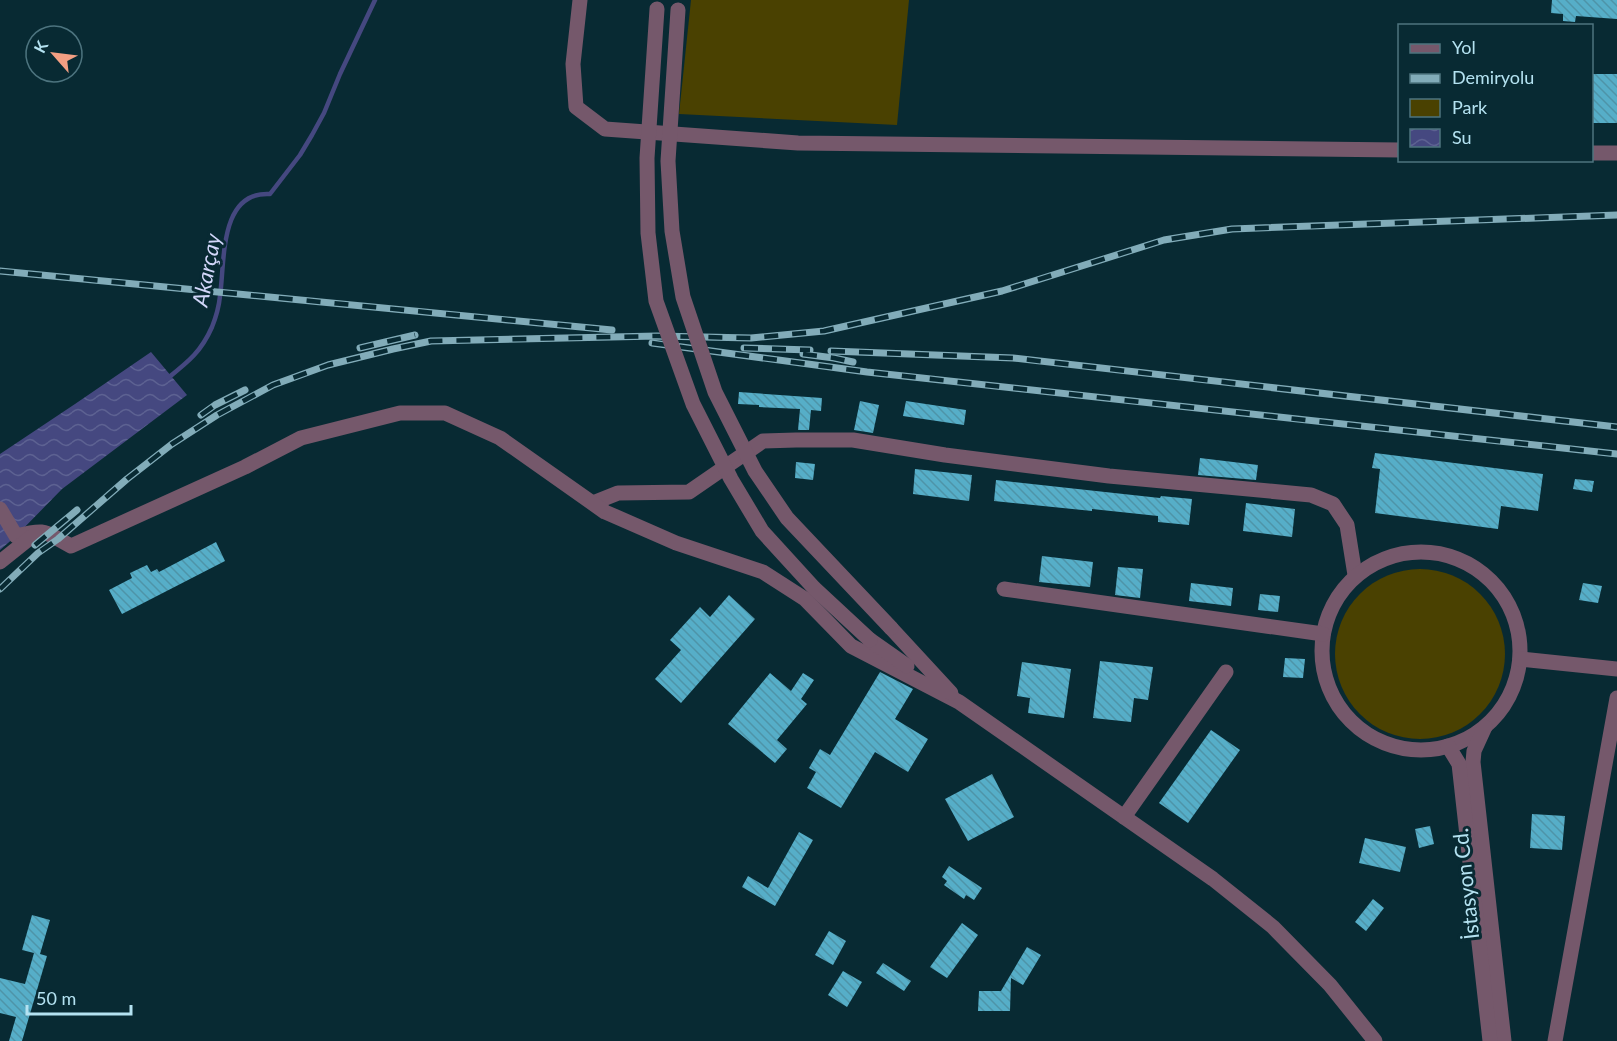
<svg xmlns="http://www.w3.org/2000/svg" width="1617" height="1041" font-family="Lato,sans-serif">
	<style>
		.green { fill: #4a4101 }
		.water { fill: url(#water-waves) }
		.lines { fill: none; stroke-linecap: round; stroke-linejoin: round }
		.stream { stroke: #454880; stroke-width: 4.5 }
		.building { fill: url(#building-back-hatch) }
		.minor { stroke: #75586b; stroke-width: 15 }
		.rail-casing { stroke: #82acb9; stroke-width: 7 }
		.rail { stroke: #082a33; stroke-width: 4.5; stroke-dasharray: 14; stroke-linecap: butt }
		.minor-bridge { stroke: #75586b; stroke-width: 15 }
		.labels { text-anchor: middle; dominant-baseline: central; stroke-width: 6; stroke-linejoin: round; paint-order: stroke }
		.street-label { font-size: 21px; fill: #b4e2f1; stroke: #082a33 }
		.water-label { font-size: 22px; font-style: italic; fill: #d2d7fa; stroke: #082a33 }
	</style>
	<defs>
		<pattern id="water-waves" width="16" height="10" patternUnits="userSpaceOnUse" patternTransform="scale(1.5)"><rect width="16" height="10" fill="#454880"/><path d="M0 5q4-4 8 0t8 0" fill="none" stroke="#5d6292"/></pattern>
		<pattern id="building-back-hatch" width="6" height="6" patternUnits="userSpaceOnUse" patternTransform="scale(1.5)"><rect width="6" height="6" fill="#56aec8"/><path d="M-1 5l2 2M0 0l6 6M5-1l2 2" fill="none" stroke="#4e94a8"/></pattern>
	</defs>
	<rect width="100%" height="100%" fill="#082a33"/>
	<g class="green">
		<polygon points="691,0 909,0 897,125 679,114"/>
		<circle cx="1420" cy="654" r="85"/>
	</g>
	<polygon class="water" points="151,352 187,395 62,489 16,536 0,550 0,454 75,404"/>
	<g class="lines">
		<path class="stream" d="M 168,378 C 188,362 201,352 212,327 C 216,317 219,306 220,296 C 225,261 219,191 270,194 L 300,155 L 312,135 L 324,113 L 340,74 L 375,0"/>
	</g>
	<g class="building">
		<polygon points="1552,0 1617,0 1617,19 1576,16 1575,22 1563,21 1563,14 1551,13"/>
		<rect x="1592" y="74" width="25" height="49"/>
		<polygon points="739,392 822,398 821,411 811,410 809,430 798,430 800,409 759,407 759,405 738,404"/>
		<polygon points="860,401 879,405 873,433 854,430"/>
		<polygon points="906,401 966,410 964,425 903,416"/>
		<polygon points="1375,453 1543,474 1538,511 1501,506 1498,529 1375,513 1380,469 1372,468"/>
		<polygon points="1200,458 1258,465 1256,480 1198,475"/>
		<polygon points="796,462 815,464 813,480 795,478"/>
		<polygon points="915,469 972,475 969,501 913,494"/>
		<polygon points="1575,479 1594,481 1592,492 1573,489"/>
		<polygon points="996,480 1160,498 1161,496 1192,499 1189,525 1158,522 1158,516 1092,509 1092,511 994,501"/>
		<polygon points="1246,503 1295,509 1292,537 1243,531"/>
		<polygon points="216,542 225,561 122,614 109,590 132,578 130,573 147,565 151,572 157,569 159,572"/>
		<polygon points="1042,556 1093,562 1090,587 1039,582"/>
		<polygon points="1118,567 1143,569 1140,598 1115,595"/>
		<polygon points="1191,583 1233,588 1231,606 1189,601"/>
		<polygon points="1583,583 1602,586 1598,603 1579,600"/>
		<polygon points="1260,594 1280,596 1278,612 1258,610"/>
		<polygon points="729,595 755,619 681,703 655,679 681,650 670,640 700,607 710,617"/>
		<polygon points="1285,658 1305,659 1303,678 1283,677"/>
		<polygon points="1100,661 1153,667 1148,700 1134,698 1131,722 1093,718"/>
		<polygon points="1022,662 1071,669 1064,718 1028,713 1030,698 1017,696"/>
		<polygon points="880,672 913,689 895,719 928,739 908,772 875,752 841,808 807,788 816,772 809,768 820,749 830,755"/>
		<polygon points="770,673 791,691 803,673 814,680 801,699 807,704 777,740 787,749 775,763 728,724"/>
		<polygon points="1211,730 1240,750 1188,823 1159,803"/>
		<polygon points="992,774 1014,817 968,841 945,799"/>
		<polygon points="1532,814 1565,816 1562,850 1530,848"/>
		<polygon points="1430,826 1434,844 1419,848 1415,829"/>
		<polygon points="799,832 813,840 775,906 742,887 748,876 768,888"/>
		<polygon points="1365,838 1406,847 1400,872 1359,863"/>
		<polygon points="949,866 982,888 974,900 966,895 964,899 944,885 947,881 942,877"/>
		<polygon points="1373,899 1384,908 1366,931 1355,922"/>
		<polygon points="32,915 50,920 40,954 47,956 22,1041 9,1041 16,1017 0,1013 0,978 25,984 34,953 22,950"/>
		<polygon points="962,923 978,935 947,978 930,967"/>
		<polygon points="829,931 846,941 833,965 815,955"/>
		<polygon points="1027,947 1041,955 1023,985 1011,978 1010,1011 978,1011 979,991 1001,991"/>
		<polygon points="883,963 911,981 904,991 876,973"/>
		<polygon points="843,971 862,982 847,1007 828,995"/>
	</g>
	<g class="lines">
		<g class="minor">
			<polyline points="580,0 573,64 576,107 605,129 798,143 1400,150"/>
			<polyline points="1592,153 1617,153"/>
			<polyline points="593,503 618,493 689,492 763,441 796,440 853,440 945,455 1109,476 1311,495 1333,504 1347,525 1355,575"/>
			<path d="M 0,509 L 16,536 C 48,528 44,532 71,546 L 245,467 L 301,438 L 400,413 L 445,413 L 500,438 L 605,512 L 676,543 L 763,572 L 805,599 L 851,646 L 959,702 L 1213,879 L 1273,927 L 1330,985 L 1375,1041"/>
			<circle cx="1421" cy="651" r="99"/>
			<polyline points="0,562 35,534"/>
			<polyline points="1004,589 1323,634"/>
			<polyline points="891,628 951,693"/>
			<polyline points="870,640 907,666"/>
			<polyline points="1520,659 1617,669"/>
			<polyline points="1485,727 1474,751 1473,762 1504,1041"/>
			<polyline points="1448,746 1459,764 1490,1041"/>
			<polyline points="1124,817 1226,672"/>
			<polyline points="1555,1041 1617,698"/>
		</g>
		<defs>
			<g id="rail">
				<polyline points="0,271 612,330"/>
				<polyline points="652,343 867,372 1617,454"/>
				<polyline points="360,348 415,335"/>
				<polyline points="744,348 810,350"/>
				<polyline points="831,351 1013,358 1617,427"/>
				<polyline points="803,354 834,358 853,362"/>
				<polyline points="201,415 215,405 245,390"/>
				<polyline points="35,545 77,510"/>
				<polyline points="0,589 38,553 58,539 127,479 172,444 217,415 273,385 328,365 393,349 431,341 657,336 751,338 824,331 1002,291 1164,240 1232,229 1617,215"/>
			</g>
		</defs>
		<use href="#rail" class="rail-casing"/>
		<use href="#rail" class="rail"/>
		<g class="minor-bridge">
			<polyline points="657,9 647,158 648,233 656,301 693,404 731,479 762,531 814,588 870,640"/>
			<polyline points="678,10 668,161 672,231 683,297 715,392 755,471 787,518 891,628"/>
		</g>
	</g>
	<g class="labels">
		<g class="street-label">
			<text transform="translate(1465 884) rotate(-96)">İstasyon Cd.</text>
		</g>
		<g class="water-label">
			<text transform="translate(206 270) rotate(-79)">Akarçay</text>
		</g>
	</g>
	<rect x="1398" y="24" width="195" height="138" fill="#082a33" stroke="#4d747f" stroke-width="1.5"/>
	<rect x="1410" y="44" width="30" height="9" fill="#75586b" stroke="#4d747f" stroke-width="1.5"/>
	<text x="1452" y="54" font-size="18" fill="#b4e2f1">Yol</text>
	<rect x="1410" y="74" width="30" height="9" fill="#82acb9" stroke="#4d747f" stroke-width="1.5"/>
	<text x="1452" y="84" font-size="18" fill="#b4e2f1">Demiryolu</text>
	<rect x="1410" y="99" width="30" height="18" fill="#4a4101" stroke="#4d747f" stroke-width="1.5"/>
	<text x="1452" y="114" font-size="18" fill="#b4e2f1">Park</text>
	<rect x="1410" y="129" width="30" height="18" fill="url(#water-waves)" stroke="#4d747f" stroke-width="1.5"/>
	<text x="1452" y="144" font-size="18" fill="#b4e2f1">Su</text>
	<g transform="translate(54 54) rotate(298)"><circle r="28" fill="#082a33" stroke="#4d747f" stroke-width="1.5"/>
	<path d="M0-4.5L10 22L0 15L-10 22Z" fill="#f39f83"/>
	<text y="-9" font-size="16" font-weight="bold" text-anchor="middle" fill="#b4e2f1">K</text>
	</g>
	<path d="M27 1005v9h104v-9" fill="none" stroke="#b4e2f1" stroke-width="3"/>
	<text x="36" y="1005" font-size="18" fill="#b4e2f1" stroke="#082a33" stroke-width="4.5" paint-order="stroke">50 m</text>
</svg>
